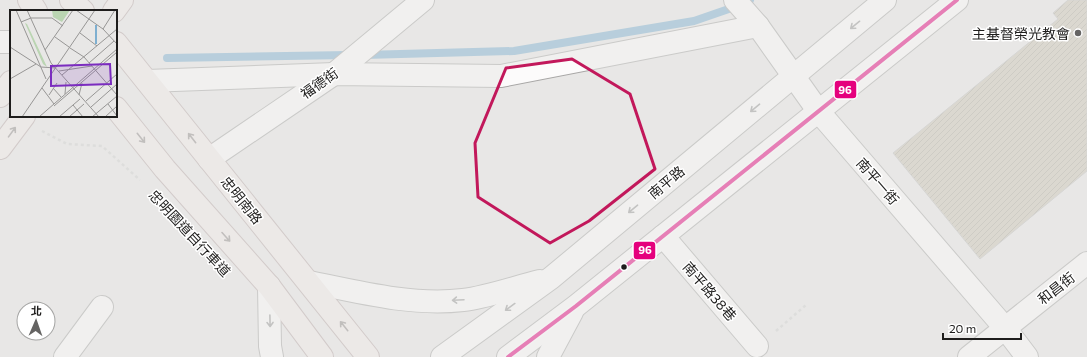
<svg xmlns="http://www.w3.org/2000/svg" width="1087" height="357" font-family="Commissioner,'Noto Sans TC',sans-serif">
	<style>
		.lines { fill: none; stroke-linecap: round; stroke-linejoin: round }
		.stream { stroke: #7eafd0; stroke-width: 8 }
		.building { fill: url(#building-hatch); stroke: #c1c0bf }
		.minor-casing { stroke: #a8a7a6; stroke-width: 24 }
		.major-casing { stroke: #b9a9a9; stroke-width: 24 }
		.path { stroke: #d1d1d0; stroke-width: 2.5; stroke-dasharray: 3 3; stroke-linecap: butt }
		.minor { stroke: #fcfbfb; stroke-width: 22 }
		.major { stroke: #f2eae9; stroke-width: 22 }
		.bus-1-casing { stroke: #fff; stroke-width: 7 }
		.bus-1 { stroke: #e5007d; stroke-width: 4 }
		.oneway { stroke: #989797 }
		.oneway2 { stroke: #938e8d }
		.marked { fill: none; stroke: #c2185b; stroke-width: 3; stroke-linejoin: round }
		.poi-dot { fill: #656463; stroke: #fff; stroke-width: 1.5 }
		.bus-dot { fill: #1e1d1c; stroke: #fff; stroke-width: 1.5 }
		.labels { text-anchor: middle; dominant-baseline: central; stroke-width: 3; stroke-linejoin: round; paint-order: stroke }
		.poi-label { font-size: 14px; fill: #1e1d1c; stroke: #fff; text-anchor: end }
		.street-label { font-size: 14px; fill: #1e1d1c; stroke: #fff }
		.inset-river { fill: none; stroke: #7eafd0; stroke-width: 2 }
		.inset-road { fill: none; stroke: #979695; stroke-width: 1 }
		.view { fill: #7b2cbf; fill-opacity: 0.15; stroke: #7b2cbf; stroke-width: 2 }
		.inset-edge { fill: none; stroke: #1e1d1c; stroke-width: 2 }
		.line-badge { stroke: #fff; stroke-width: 1.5 }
		.badge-label { font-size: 11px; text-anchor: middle; font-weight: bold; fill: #fff }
	</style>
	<defs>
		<pattern id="building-hatch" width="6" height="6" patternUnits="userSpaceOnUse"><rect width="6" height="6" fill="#cdc6b7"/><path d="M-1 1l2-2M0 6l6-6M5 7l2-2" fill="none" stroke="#b0aa9d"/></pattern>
	</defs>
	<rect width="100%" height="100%" fill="#e8e7e6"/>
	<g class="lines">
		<g class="stream">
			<polyline points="364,55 514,51 694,21 749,2 750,0"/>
			<polyline points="167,58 350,55"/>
		</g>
	</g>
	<polygon class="building" points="1068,0 1087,0 1087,171 980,259 893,153 1058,19 1053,13"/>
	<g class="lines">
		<defs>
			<g id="minor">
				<polyline points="735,0 758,26 819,112 1005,328 1027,357"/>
				<polyline points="0,42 11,42"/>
				<polyline points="147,81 334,74 501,76 758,26"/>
				<polyline points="209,159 334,74 423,0"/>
				<polyline points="663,236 757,346"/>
				<path d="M 309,282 C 358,292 412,306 463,300 C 488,297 515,287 540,281"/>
				<polyline points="269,286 270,346 272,357"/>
				<polyline points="65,357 102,307"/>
				<polyline points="442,357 551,278 885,0"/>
				<polyline points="508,357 576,306 957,0"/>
				<polyline points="548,357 572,312"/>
				<polyline points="969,357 1087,263"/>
			</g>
			<g id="major">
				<polyline points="29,0 36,11"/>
				<polyline points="71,0 83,11"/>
				<polyline points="114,11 122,0"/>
				<polyline points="116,43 368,357"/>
				<polyline points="0,96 11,82"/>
				<polyline points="116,108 165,169 269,286 322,357"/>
				<polyline points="0,148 24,116"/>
			</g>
		</defs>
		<use href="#minor" class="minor-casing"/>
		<use href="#major" class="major-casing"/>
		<g class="path">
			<polyline points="42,131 67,144 102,146 140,180"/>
			<polyline points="776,331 806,305"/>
		</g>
		<use href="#minor" class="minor"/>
		<use href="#major" class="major"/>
		<defs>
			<polyline id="bus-1" points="508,357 576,306 957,0"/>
		</defs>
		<use href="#bus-1" class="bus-1-casing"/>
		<use href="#bus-1" class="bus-1"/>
	</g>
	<defs><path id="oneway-shaft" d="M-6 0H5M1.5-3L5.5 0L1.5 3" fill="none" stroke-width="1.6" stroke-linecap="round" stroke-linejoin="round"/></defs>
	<g class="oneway">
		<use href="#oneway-shaft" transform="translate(855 25) rotate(141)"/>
		<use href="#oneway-shaft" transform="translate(755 108) rotate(140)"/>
		<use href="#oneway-shaft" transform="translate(633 209) rotate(140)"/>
		<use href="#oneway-shaft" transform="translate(458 300) rotate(177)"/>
		<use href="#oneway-shaft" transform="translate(510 307) rotate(144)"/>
		<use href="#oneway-shaft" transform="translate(270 321) rotate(89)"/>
	</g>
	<g class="oneway2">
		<use href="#oneway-shaft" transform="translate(12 132) rotate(-54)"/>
		<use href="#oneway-shaft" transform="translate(141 138) rotate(51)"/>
		<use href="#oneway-shaft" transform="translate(192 138) rotate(-128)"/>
		<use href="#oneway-shaft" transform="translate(226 237) rotate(48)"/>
		<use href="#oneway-shaft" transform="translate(344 326) rotate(-129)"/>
	</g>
	<path d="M0 0H1087V357H0ZM 572,59 L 630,94 L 655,169 L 589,221 L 550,243 L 478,197 L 475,143 L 506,68 Z" fill="#e8e7e6" fill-opacity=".55" fill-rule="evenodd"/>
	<path class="marked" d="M 572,59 L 630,94 L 655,169 L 589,221 L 550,243 L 478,197 L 475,143 L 506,68 Z"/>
	<circle class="poi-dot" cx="1078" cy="33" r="4"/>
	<circle class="bus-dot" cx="624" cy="267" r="3.5"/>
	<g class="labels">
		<g class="poi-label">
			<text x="1070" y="33">主基督榮光教會</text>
		</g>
		<g class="street-label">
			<text transform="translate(319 83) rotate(-35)">福德街</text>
			<text transform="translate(878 181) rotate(49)">南平一街</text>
			<text transform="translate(666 182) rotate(-40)">南平路</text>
			<text transform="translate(242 200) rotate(51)">忠明南路</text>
			<text transform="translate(190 233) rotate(47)">忠明園道自行車道</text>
			<text transform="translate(1056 288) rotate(-38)">和昌街</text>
			<text transform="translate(710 291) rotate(49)">南平路38巷</text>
		</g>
	</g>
	<g transform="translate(10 10)">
		<rect width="107" height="107" fill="#e8e7e6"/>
		<path d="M 42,0 L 60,0 L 52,12 L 43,7 ZM 15,13 L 17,14 L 37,57 L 33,54 Z" fill="#bad5b2"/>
		<path class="inset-river" d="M 86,15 L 86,34"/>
		<path class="inset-road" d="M 6,0 L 36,69M 17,0 L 41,53 L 89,107M 66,0 L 93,19 L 107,34M 42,8 L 53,16M 11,12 L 21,8 L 42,8M 93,19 L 105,0M 70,23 L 87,36M 45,27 L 59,37M 0,37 L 31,57 L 46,58M 60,38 L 74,47 L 107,85M 35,40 L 63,0M 79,53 L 104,31M 49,61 L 82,56M 52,65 L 107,19M 0,69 L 26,54M 32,78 L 44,94M 43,78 L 51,87M 55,84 L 56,72M 39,85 L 47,73M 69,85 L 72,73M 76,91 L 107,64M 98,94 L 107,106M 63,95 L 73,107M 44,96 L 107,42M 81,97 L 107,74M 12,107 L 85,0M 29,107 L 107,39M 49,107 L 70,89M 59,107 L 74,94M 82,107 L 107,86M 95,107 L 107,96"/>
		<path class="view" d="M 100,54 L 101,74 L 41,76 L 41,56 Z"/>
		<rect width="107" height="107" class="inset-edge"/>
	</g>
	<g class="line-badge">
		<rect x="834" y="80" width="23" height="19" rx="4" fill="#e5007d"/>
		<rect x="633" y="241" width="23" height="19" rx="4" fill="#e5007d"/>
	</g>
	<g class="badge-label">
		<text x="845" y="94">96</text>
		<text x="645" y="254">96</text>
	</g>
	<g transform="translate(36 321) rotate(2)"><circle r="19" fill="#ffffff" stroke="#a5a5a4"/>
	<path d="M0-3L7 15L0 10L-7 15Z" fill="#656463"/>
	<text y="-6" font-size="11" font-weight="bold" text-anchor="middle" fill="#1e1d1c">北</text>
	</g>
	<path d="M943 333v6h78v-6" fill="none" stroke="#1e1d1c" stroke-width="2"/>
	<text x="949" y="333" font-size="12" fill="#1e1d1c" stroke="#ffffff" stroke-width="3" paint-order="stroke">20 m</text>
</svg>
